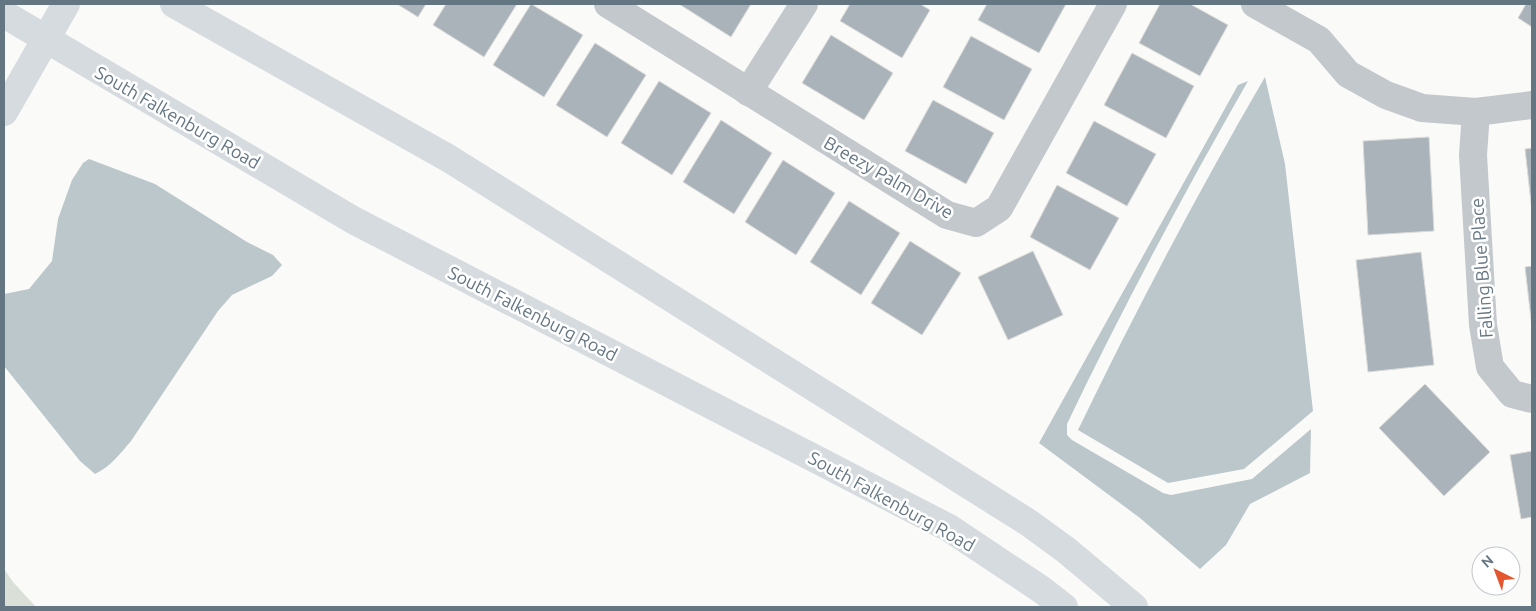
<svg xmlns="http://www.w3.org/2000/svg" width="1536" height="611" font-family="Ubuntu,sans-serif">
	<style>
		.green { fill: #dadfd7 }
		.water { fill: #bbc7cb }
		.building { fill: #aab3b9; stroke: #dcdcda }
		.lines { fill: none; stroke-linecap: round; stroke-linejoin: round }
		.street { stroke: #c3c8cc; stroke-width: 28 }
		.secondary { stroke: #d6dbdf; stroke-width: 28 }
		.labels { text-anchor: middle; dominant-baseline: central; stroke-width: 5; stroke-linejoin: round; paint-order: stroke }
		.street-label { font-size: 18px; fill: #657683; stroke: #fff }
	</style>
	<rect width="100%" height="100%" fill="#fafaf8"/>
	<polygon class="green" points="4,569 13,582 36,607 4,607"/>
	<g class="water">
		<path d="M 1265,77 L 1285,164 L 1313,411 L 1244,469 L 1168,483 L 1078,430 C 1136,310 1198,192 1265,77 Z"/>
		<path d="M 1248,81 C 1184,193 1123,307 1067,424 L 1067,435 L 1072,440 L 1163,493 L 1171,495 L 1252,479 L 1311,429 L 1310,473 L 1250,504 L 1226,545 L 1200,569 L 1140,518 L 1039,443 L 1238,85 Z"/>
		<path d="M 89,159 L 155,184 L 247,242 L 273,255 L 282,265 L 272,276 L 232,295 L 218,311 L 131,441 C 120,454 110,467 95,474 L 80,461 L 4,366 L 4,294 L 29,289 L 52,261 L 58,219 L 72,180 L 83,163 Z"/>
	</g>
	<g class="building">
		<polygon points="397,4 426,4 418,17"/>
		<polygon points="446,4 517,4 484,57 433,25"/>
		<polygon points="531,4 583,35 544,97 493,65"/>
		<polygon points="679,4 751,4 731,37"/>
		<polygon points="850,4 920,4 930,10 902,58 840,21"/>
		<polygon points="987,4 1066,4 1039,53 978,20"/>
		<polygon points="1160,4 1190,4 1228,25 1200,76 1139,43"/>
		<polygon points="1526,4 1532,4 1532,27 1518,18"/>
		<polygon points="831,35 893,73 864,120 802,83"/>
		<polygon points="971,36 1032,69 1004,120 943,87"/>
		<polygon points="595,43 646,75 607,137 556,105"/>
		<polygon points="1132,53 1194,86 1166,138 1104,105"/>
		<polygon points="659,81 711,113 672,175 621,143"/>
		<polygon points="933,100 994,133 966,184 905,151"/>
		<polygon points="721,120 772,153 734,214 683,182"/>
		<polygon points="1094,121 1156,154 1127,206 1066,173"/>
		<polygon points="1429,137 1434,231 1368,235 1363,141"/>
		<polygon points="1532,148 1532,212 1525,149"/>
		<polygon points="783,160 835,193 796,255 745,222"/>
		<polygon points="1057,185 1119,218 1090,270 1030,237"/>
		<polygon points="849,201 900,233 861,295 810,262"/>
		<polygon points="910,241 961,273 922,335 871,303"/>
		<polygon points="1033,251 1063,315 1008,340 978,277"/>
		<polygon points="1421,252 1434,365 1368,372 1356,260"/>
		<polygon points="1532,266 1532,328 1525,267"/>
		<polygon points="1425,384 1490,452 1444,496 1379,428"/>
		<polygon points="1532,451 1532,517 1521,519 1510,455"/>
	</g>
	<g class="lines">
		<g class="street">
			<polyline points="608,4 947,215 976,223 999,208 1113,4"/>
			<polyline points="1255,4 1319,40 1348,74 1386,95 1422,108 1476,112 1532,105"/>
			<polyline points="748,92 804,4"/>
			<polyline points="1476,112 1473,155 1483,325 1490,367 1512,394 1532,399"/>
		</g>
		<g class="secondary">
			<polyline points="174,4 448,158 864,419 1029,523 1066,550 1134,607"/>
			<polyline points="4,14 353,220 949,528 1042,590 1064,607"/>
			<polyline points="4,112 66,4"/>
		</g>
	</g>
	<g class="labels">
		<g class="street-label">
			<text transform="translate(178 117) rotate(30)">South Falkenburg Road</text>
			<text transform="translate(889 177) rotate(30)">Breezy Palm Drive</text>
			<text transform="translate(1481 268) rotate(-94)">Falling Blue Place</text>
			<text transform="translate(533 313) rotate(27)">South Falkenburg Road</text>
			<text transform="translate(892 501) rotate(29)">South Falkenburg Road</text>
		</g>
	</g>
	<rect width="1536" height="611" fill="none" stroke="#657683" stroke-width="10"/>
	<g transform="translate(1496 571) rotate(318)"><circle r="24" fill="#ffffff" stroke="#c1c8cd"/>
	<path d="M0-4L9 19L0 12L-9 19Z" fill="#e4572e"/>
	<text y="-8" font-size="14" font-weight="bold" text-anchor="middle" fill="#657683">N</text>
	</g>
</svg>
